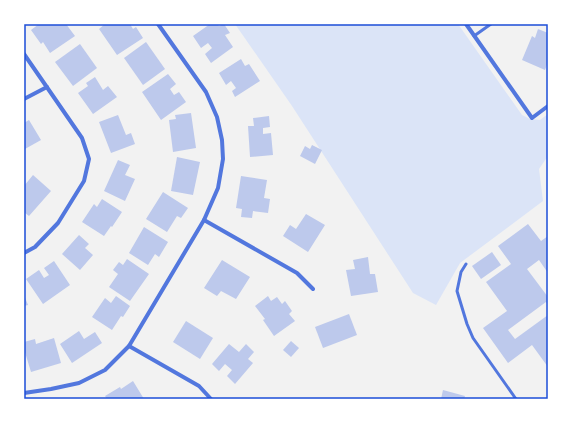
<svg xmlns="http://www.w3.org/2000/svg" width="572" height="423" font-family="'DejaVu Sans',sans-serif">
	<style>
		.green { fill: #dbe4f7 }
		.building { fill: #bdc9ec }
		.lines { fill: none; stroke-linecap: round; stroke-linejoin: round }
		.service { stroke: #5277de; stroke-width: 3 }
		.minor { stroke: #5277de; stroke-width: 4 }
		.neatline { fill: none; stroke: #1d4ed8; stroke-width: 1.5 }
	</style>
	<rect width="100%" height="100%" fill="#f2f2f2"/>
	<polygon class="green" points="235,24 458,24 522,115 530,119 540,120 548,114 548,156 539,169 543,201 460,263 436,305 413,293 292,106"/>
	<g class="building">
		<polygon points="39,24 66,24 75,36 50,53 43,42 41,44 31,30"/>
		<polygon points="105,24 130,24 133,29 136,27 143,38 117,55 99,29"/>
		<polygon points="210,24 217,24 219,26 224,24 230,33 225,35 233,47 211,63 205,54 212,48 208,43 201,48 193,36"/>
		<polygon points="538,29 548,33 548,62 545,70 522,60 532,36 535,38"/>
		<polygon points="146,42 165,69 143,85 124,58"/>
		<polygon points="80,44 97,68 73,86 55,62"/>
		<polygon points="241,59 245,66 249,64 260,81 235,97 232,91 236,88 231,81 226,85 219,73"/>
		<polygon points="168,74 176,84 170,89 174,95 179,92 186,102 161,120 142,92"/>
		<polygon points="95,77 103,90 108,86 117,97 93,114 78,93 88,86 86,83"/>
		<polygon points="191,113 196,148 173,152 169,120 176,119 175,115"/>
		<polygon points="118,115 126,135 131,133 135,144 111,153 99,122"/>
		<polygon points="269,116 270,127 263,128 263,134 271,133 273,155 250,157 248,126 254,126 253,118"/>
		<polygon points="29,120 41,140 25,149 24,147 24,123"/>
		<polygon points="312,145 322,150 315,164 300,156 305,146 310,149"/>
		<polygon points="177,157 200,162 193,195 171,191"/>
		<polygon points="118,160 130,165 125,175 135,179 125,201 104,191"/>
		<polygon points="33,175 51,191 29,216 24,212 24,202 25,201 24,200 24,186"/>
		<polygon points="241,176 267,180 264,198 270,199 268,213 253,211 252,218 241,217 242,209 236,208"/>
		<polygon points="163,192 188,208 181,218 177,216 167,232 146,219"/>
		<polygon points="102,199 122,212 112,227 111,226 104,236 82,222 94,204 97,207"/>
		<polygon points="306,214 325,225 308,252 283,236 290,225 296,229"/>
		<polygon points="528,224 541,241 548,236 548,273 539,260 527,269 548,297 548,305 546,302 508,330 515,339 548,315 548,367 532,345 508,363 483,328 507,311 486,282 511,264 498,246"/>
		<polygon points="144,227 168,242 159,257 155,254 148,265 129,253"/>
		<polygon points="79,235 89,244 85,248 93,255 80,270 62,254"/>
		<polygon points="492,252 501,265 481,279 472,266"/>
		<polygon points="368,257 370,274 375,274 378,292 351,296 346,270 355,269 353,260"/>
		<polygon points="127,259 149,274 130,301 109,287 118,274 113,270 119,262 123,265"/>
		<polygon points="222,260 250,277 236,299 221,291 217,296 204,288"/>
		<polygon points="54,261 70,285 43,304 26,279 39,270 44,278 49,275 44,268"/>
		<polygon points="24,295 28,305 24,306"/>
		<polygon points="116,296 130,306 123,317 121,316 112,330 92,317 105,298 111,303"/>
		<polygon points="268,296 271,301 277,297 282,304 285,301 292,311 289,314 295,321 274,336 263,320 265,319 255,306"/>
		<polygon points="349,314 357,335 323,348 315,327"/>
		<polygon points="186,321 213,338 200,359 173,342"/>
		<polygon points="79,331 84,339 95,332 102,343 72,363 60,344"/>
		<polygon points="54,338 61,363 31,372 24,349 24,342 35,339 36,344"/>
		<polygon points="291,341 299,348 291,357 283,350"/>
		<polygon points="229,344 239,352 246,344 254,352 248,359 253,363 235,384 227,376 232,370 225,364 219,371 212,364"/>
		<polygon points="133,381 144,399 107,399 105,396 120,387 121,389"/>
		<polygon points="443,390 465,396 464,399 441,399"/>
	</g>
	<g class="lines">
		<g class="service">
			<polyline points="474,36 491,24"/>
			<polyline points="466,264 461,272 457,291 467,324 473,338 516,399"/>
		</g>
		<g class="minor">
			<polyline points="466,24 532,118 548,106"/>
			<polyline points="24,54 82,138 89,159 84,181 58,223 35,247 24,253"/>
			<polyline points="24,99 47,87"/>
			<polyline points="204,220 297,273 313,289"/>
			<polyline points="129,346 199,386 211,399"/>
			<polyline points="24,393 51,389 79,383 105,370 129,346 204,220 218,188 223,159 222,140 217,117 206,92 158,24"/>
		</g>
	</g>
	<rect width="572" height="423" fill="none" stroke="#ffffff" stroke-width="50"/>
	<rect x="25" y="25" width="522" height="373" class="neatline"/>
</svg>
